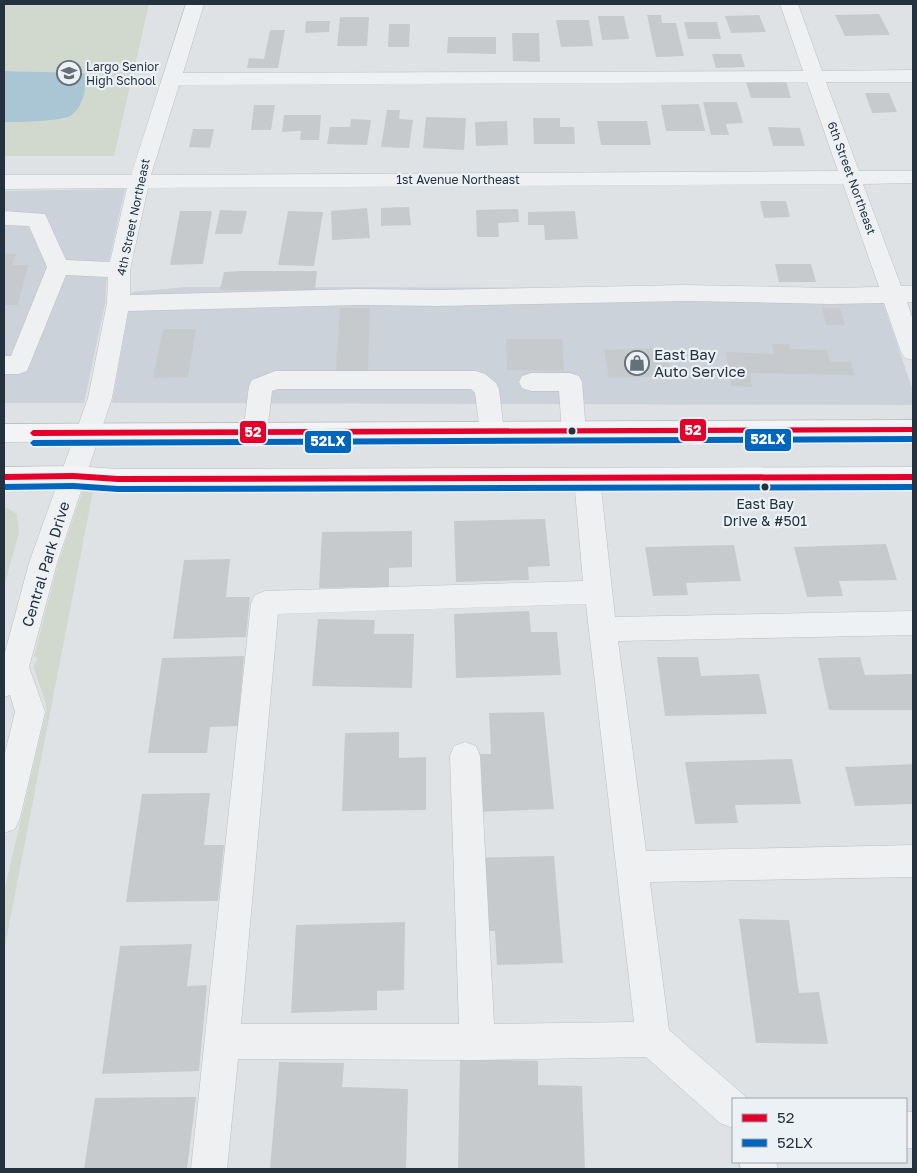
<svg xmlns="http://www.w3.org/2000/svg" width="917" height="1173" font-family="'Golos Text',sans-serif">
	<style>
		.built { fill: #ccd2d9 }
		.green { fill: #d1d9ce }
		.water { fill: #aac5d4 }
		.building { fill: #c7cacd }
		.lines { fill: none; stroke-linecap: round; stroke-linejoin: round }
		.minor-casing { stroke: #bdc0c3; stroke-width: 1 }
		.major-casing { stroke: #babfc3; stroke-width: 1 }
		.minor { fill: #eef0f2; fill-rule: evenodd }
		.major { fill: #f3f4f5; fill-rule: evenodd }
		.bus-1-casing { stroke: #ebf1f5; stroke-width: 3 }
		.bus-2-casing { stroke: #ebf1f5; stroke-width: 3 }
		.bus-1 { fill: #e4002b; fill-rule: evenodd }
		.bus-2 { fill: #0065bd; fill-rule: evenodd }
		.bus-dot { fill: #24323f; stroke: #ebf1f5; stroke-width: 2 }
		.labels { text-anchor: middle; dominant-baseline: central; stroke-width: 4.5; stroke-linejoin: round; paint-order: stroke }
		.far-poi-label { font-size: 12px; fill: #24323f; stroke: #ebf1f5; text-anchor: start }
		.far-street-label { font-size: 12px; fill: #24323f; stroke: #ebf1f5 }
		.bus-label { font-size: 14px; fill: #24323f; stroke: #ebf1f5 }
		.poi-label { font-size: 15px; fill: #24323f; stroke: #ebf1f5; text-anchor: start }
		.street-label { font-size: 15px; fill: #24323f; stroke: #ebf1f5 }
		.line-badge { stroke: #ebf1f5; stroke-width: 2 }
		.badge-label { font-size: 14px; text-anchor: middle; font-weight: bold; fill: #fff }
	</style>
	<rect width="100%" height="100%" fill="#dfe2e5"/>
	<g class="built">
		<polygon points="125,189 107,270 105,304 84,403 4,403 4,191"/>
		<polygon points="185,287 878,288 913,391 913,405 112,403 132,292"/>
	</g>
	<g class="green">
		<path d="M 4,4 L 149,4 L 114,156 L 4,156 L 4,122 L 64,119 L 73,115 C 78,102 87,88 85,74 L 82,73 L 4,71 Z"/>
		<polygon points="83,490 93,491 4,951 4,892 46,712 46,704 33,666 38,659 34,656 58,564"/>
		<polygon points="4,506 17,514 19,532 4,587"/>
	</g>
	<path class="water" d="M 4,71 L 82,73 L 85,74 C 87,86 83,106 73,114 C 66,122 16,122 4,122 Z"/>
	<g class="building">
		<polygon points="879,14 890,35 845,36 835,15"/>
		<polygon points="647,15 661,15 662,23 676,23 684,56 656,57"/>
		<polygon points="759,15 766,32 731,33 725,16"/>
		<polygon points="598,16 624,16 629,39 602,40"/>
		<polygon points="340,17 369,17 367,46 337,46"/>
		<polygon points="556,20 589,20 593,46 561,47"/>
		<polygon points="306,21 330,21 329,32 305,33"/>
		<polygon points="684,22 717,22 721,39 688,39"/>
		<polygon points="389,24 410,24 409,47 388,47"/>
		<polygon points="270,30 285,30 278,68 247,68 249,58 264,59"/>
		<polygon points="512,33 539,33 540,62 513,61"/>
		<polygon points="448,37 496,37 496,54 447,53"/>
		<polygon points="712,54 741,54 745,67 716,68"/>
		<polygon points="786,81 791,98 751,98 746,82"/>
		<polygon points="865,93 889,93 897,112 872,113"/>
		<polygon points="703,102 737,102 743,123 726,124 729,135 711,135"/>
		<polygon points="699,104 705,131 666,131 661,105"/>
		<polygon points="254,105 275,105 271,130 251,130"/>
		<polygon points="387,110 400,110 399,119 413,120 409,148 381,147"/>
		<polygon points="284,115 321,115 319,140 300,140 301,131 282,132"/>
		<polygon points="426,117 466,118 464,150 423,148"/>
		<polygon points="533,118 560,118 560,127 574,127 575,144 534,144"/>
		<polygon points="351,119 371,120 367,145 327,144 330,127 350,127"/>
		<polygon points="507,121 508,145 476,146 475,122"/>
		<polygon points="597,121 647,121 651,145 601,145"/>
		<polygon points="768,127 800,128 805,146 773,146"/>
		<polygon points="193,129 214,129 210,148 189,147"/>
		<polygon points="760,201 786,201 790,217 764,218"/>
		<polygon points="409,207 411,225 381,226 381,208"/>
		<polygon points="367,208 370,238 332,240 331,211"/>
		<polygon points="518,209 519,222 498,223 499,237 477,237 476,210"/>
		<polygon points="220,210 247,211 242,234 215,234"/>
		<polygon points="180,211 212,211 203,264 170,265"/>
		<polygon points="288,211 323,212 314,266 278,265"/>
		<polygon points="575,211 578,239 545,240 544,225 528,225 528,212"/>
		<polygon points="4,254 16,254 12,265 28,265 18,305 4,305"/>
		<polygon points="775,264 811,264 816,282 779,282"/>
		<polygon points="242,271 317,271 315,290 220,290 224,272"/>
		<polygon points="340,308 370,308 368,371 336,371"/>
		<polygon points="822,308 840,308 845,325 826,325"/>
		<polygon points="163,329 196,329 188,377 153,378"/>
		<polygon points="506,339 562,339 564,371 507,370"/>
		<polygon points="772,344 789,344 790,349 827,350 830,362 851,362 854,375 750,373 752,387 731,386 726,352 774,354"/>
		<polygon points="665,348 672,376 609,378 604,350"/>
		<polygon points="545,519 550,566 528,567 529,580 456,582 454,521"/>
		<polygon points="412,531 412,567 389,568 389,587 319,588 322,532"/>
		<polygon points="886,544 897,580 839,581 843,596 807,597 794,547"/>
		<polygon points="734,545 741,581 686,583 688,595 653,596 645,547"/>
		<polygon points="230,559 226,597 250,597 246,637 173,639 184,560"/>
		<polygon points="529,611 531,632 557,632 561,675 456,678 454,614"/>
		<polygon points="318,619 375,620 374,634 414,634 412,688 312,686"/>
		<polygon points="244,656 238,726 210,727 207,753 148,753 162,658"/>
		<polygon points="657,657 698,657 701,676 759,674 767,714 665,716"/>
		<polygon points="860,657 865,675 913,674 913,710 829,710 818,658"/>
		<polygon points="544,712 554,809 475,812 473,754 491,754 489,713"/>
		<polygon points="399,732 399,758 426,757 426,810 342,811 345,733"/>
		<polygon points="792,759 801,804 735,805 738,823 695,824 685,762"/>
		<polygon points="913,764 913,804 855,806 845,767"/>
		<polygon points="210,793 204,845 224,845 218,901 126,902 142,794"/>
		<polygon points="554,856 563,963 497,965 495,931 473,931 471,858"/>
		<polygon points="739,919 789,920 799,993 819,992 828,1044 756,1043"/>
		<polygon points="405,922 404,990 377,991 377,1010 291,1013 296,925"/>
		<polygon points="192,944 187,986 207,985 199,1071 102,1074 120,946"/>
		<polygon points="460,1059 538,1061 538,1085 582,1086 585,1169 458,1169"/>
		<polygon points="279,1062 344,1063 342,1087 408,1089 406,1169 270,1169"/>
		<polygon points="196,1097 187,1169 84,1169 95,1098"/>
	</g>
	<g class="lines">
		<defs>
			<g id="minor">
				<path d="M 186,4 L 204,4 L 183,73 L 803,71 L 780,4 L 798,4 L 822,71 L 913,70 L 913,82 L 826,82 L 859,171 L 913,171 L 913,183 L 863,184 L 901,286 L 913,286 L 913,302 L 907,302 L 913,320 L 913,360 L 905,358 L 901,352 L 884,303 L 831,304 L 685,301 L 438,306 L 358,305 L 128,311 L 112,398 L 57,563 L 29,667 L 45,712 L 20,818 L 15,829 L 4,833 L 4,757 L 15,712 L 10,695 L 4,697 L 4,656 L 29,563 L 88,398 L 107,303 L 108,277 L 66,275 L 27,371 L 19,374 L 4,374 L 4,356 L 11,356 L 47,267 L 29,226 L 4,225 L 4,211 L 45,214 L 66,260 L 110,262 L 127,188 L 4,189 L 4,175 L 131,175 ZM 807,82 L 838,171 L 151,175 L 179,85 ZM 843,184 L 879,287 L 831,288 L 685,285 L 438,290 L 358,289 L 130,295 L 130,270 L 148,188 Z"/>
				<polygon points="275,371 476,371 485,374 496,383 499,389 504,432 501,439 492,441 483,439 480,432 475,393 471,389 278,389 272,391 267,433 264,440 255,442 246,440 243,433 249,386 252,380"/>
				<polygon points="531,373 570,373 579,376 582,382 586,432 583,439 574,441 565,439 562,432 559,391 531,391 522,388 519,382 522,376"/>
				<path d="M 587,469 L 596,472 L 600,479 L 615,617 L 913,611 L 913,635 L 618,641 L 646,851 L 913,845 L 913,877 L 650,882 L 669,1030 L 746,1097 L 747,1099 L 733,1099 L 733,1128 L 720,1123 L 646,1057 L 477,1060 L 238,1059 L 227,1169 L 191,1169 L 251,603 L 255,595 L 265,591 L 583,581 L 574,479 L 578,472 ZM 586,604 L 634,1022 L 494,1024 L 480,756 L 476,746 L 465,742 L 454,746 L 450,756 L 459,1024 L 241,1024 L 278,614 Z"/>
				<rect x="906" y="1112" width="7" height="36"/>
				<polygon points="739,1162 776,1162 778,1169 741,1169"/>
			</g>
			<g id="major">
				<polygon points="913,420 913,438 4,442 4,424"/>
				<polygon points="73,466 118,469 913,467 913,487 118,489 73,486 4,487 4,467"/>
			</g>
		</defs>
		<use href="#minor" class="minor-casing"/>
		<use href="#major" class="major-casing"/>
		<use href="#minor" class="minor"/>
		<use href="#major" class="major"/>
		<defs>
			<g id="bus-1">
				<polygon points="913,427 913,432 33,436 30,433 33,430"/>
				<polygon points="73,473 118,476 913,474 913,480 118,482 73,479 4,480 4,474"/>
			</g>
			<g id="bus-2">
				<polygon points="913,436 913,442 33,446 30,443 33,440"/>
				<polygon points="73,483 118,486 913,484 913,490 118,492 73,489 4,490 4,484"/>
			</g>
		</defs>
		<use href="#bus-1" class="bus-1-casing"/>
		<use href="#bus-2" class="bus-2-casing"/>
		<use href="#bus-1" class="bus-1"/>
		<use href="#bus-2" class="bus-2"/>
	</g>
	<defs>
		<symbol id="school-ring" viewBox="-11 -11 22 22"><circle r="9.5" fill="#ebf1f5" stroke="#657079" stroke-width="1.5"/><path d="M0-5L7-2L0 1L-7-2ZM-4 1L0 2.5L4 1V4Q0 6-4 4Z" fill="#657079"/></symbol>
		<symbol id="shop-ring" viewBox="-11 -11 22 22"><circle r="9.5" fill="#ebf1f5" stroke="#657079" stroke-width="1.5"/><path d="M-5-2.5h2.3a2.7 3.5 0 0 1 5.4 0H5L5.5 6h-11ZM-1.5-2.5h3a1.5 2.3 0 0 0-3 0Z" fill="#657079"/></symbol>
	</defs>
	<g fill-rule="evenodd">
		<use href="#school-ring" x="55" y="59" width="28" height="28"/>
		<use href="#shop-ring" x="623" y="349" width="28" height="28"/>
	</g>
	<g class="bus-dot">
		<circle cx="572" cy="431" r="4.5"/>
		<circle cx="765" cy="487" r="4.5"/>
	</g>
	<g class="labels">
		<g class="far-poi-label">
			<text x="86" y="66">Largo Senior<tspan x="86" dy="14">High School</tspan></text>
		</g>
		<g class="far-street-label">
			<text transform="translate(852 178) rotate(70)">6th Street Northeast</text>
			<text x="458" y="179">1st Avenue Northeast</text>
			<text transform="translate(133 217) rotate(-78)">4th Street Northeast</text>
		</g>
		<g class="bus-label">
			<text x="765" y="503">East Bay<tspan x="765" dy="17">Drive &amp; #501</tspan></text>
		</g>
		<g class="poi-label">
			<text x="654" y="354">East Bay<tspan x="654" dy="17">Auto Service</tspan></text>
		</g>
		<g class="street-label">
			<text transform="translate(45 564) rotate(-73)">Central Park Drive</text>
		</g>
	</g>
	<g class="line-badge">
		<rect x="679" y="418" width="28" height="24" rx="5" fill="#e4002b"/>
		<rect x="239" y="420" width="28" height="24" rx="5" fill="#e4002b"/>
		<rect x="744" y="428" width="48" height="24" rx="5" fill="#0065bd"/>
		<rect x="304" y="430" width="48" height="24" rx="5" fill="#0065bd"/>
	</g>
	<g class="badge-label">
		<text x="693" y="435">52</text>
		<text x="253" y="437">52</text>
		<text x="768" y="444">52LX</text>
		<text x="328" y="446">52LX</text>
	</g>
	<rect width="917" height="1173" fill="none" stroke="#24323f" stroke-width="10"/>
	<rect x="732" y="1098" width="175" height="65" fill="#ebf1f5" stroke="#9ba5ac"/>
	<rect x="742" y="1114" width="25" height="8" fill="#e4002b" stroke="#9ba5ac"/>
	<text x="777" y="1123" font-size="15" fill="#24323f">52</text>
	<rect x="742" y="1139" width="25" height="8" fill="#0065bd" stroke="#9ba5ac"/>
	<text x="777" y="1148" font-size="15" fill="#24323f">52LX</text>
</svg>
